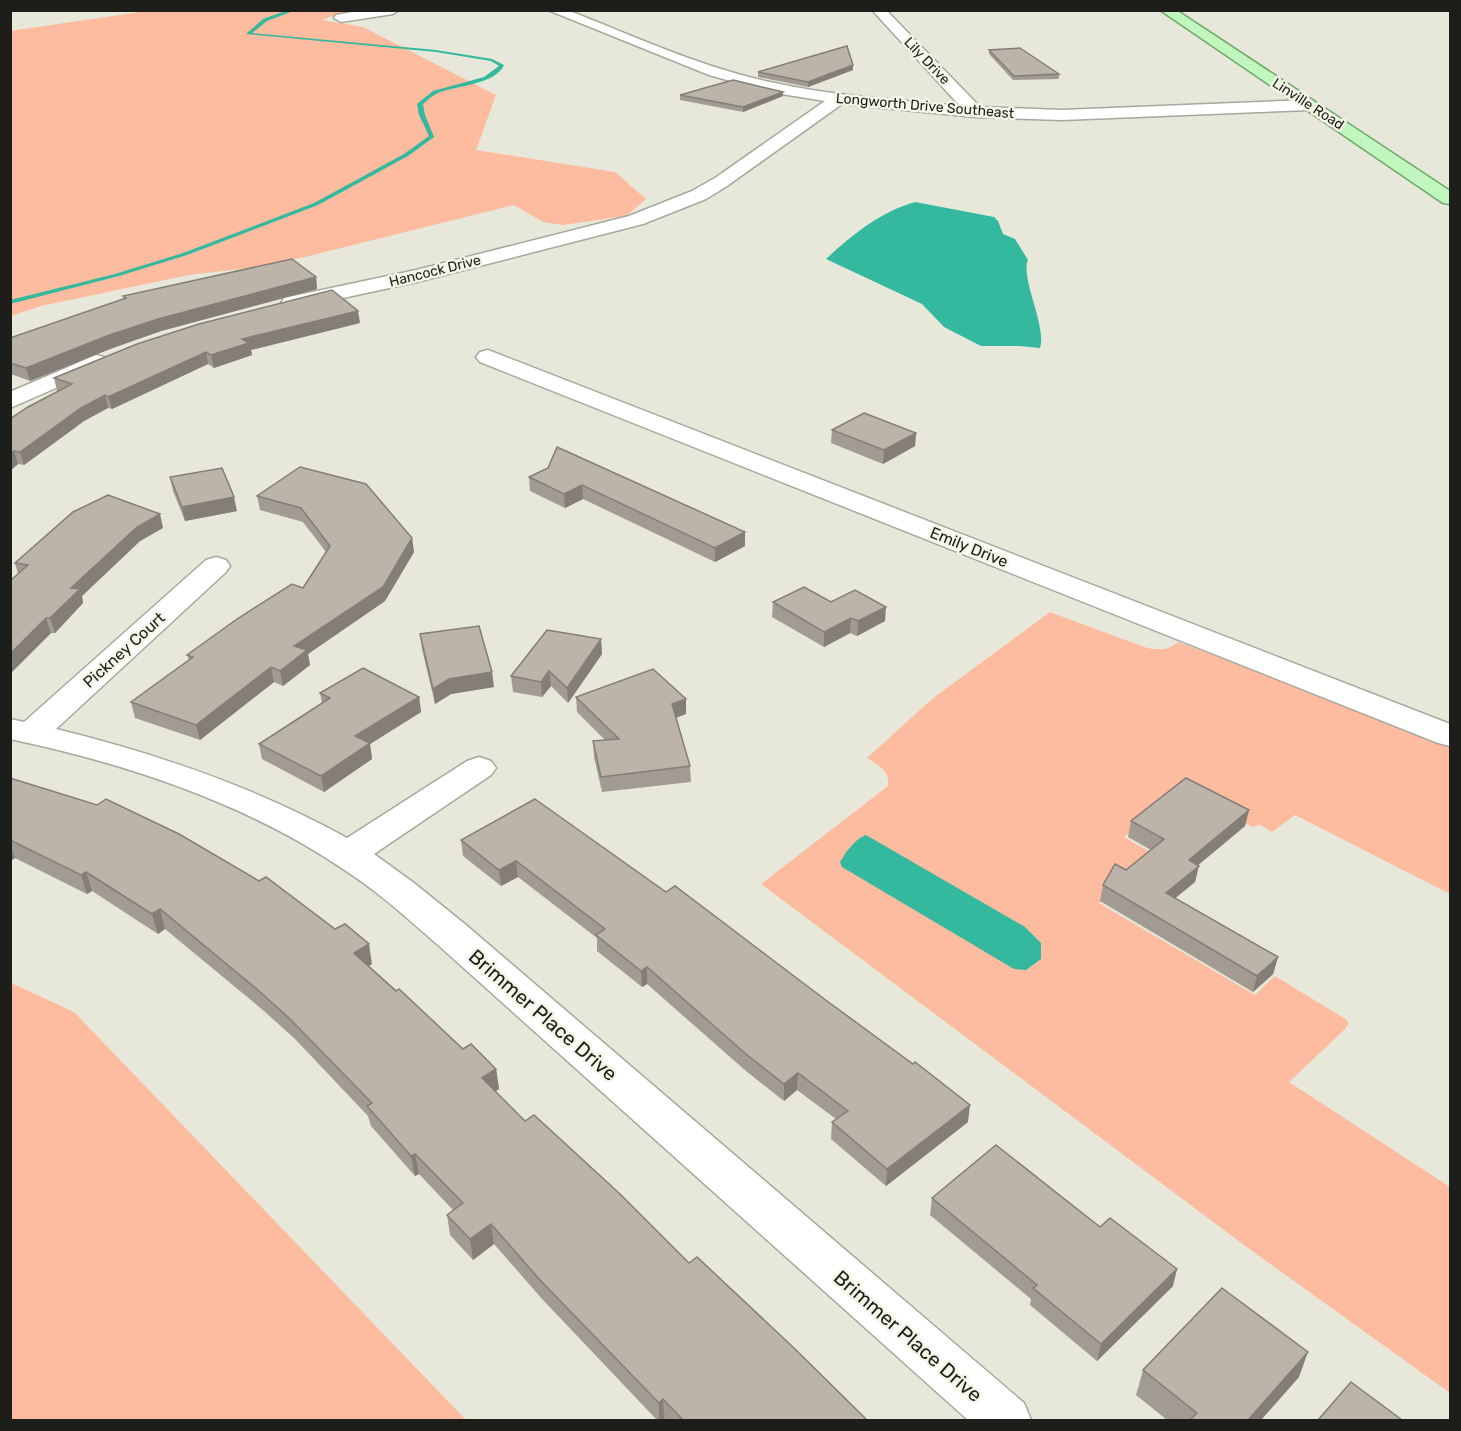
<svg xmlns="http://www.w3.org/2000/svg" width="1461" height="1431" font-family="Rubik,sans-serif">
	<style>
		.green { fill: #fdbba0 }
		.water { fill: #34b99e }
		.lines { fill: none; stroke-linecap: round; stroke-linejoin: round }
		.stream { fill: #34b99e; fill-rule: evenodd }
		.minor-casing { stroke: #a7a89b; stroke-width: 3 }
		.major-casing { stroke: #6da768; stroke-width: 3 }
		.minor { fill: #fff; fill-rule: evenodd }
		.major { fill: #c1f7be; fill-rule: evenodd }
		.wall { fill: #a29b91 }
		.shaded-wall { fill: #847e76 }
		.building { fill: #bcb4a9; stroke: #847e76; stroke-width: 1.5 }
		.labels { text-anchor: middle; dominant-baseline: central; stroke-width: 5; stroke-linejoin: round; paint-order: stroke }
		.far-street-label { font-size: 14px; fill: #1d1e19; stroke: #f4f5e7 }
		.street-label { font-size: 16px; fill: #1d1e19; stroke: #f4f5e7 }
		.near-street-label { font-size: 20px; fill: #1d1e19; stroke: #f4f5e7 }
	</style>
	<rect width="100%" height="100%" fill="#e7e8da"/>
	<g class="green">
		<polygon points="154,10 346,11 322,20 363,27 496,95 476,150 615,172 646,199 626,216 563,225 543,222 514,205 309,256 257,267 189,275 41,306 11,316 10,31"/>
		<path d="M 1050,612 L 1147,648 C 1159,650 1168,651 1178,642 L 1450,745 L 1450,894 L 1295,815 L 1272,832 L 1260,825 L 1253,827 L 1182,790 L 1124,837 L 1157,856 L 1099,903 L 1255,995 L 1275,976 L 1347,1020 L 1348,1025 L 1344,1030 L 1289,1082 L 1450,1187 L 1450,1393 L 1248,1248 L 761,884 L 888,786 C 890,770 879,766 867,758 L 932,699 Z"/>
		<polygon points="11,983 74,1012 466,1420 11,1420"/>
	</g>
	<g class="water">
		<path d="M 915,202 L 994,217 L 998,221 L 1003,234 L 1015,239 L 1028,260 C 1020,277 1047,327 1040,348 L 1019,346 L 981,346 L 944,327 L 922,304 L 826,259 C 852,235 880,212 915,202 Z"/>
		<path d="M 866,835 L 1025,927 L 1041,943 L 1041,959 L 1026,970 L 1014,969 L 842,867 L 840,862 C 845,853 856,838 866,835 Z"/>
	</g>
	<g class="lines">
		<path class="stream" d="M 288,10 L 296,10 L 267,21 L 252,33 L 436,50 L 492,59 L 504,65 C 495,85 457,85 438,93 C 433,95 427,101 423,104 L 425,115 L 434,137 L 408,156 L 318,205 L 187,255 L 119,276 L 10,304 L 10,300 L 115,274 L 183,253 L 314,203 L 404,154 L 429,136 L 419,115 L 417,104 L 433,91 L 484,77 L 499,66 L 491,61 L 436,52 L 246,34 L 263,19 Z"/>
		<defs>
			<g id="minor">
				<polygon points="363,10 399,10 393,14 341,22 334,18 336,15"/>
				<path d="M 548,10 L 567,10 C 634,36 700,67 770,82 C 832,96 897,100 960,106 L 872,10 L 886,10 L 980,107 L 1062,110 L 1310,100 L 1318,105 L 1310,110 L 1062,120 L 975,117 L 842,104 L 727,186 L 706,199 L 643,224 L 417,282 L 292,309 L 284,308 L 281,303 L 284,298 L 416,270 L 629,216 L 692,191 L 715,178 L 825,101 L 769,92 L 709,75 Z"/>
				<polygon points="488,350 1450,724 1450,746 1438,743 480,362 476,357 480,352"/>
				<polygon points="96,355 104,357 108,362 104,367 10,408 10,392"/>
				<path d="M 216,557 L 226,560 L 230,566 L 226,572 L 56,729 C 158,754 255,787 347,838 L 467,761 L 479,757 L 491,761 L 496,768 L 491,775 L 374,854 L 414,883 L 466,925 L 1024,1403 L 1031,1420 L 968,1420 L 438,945 C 409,920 381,894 349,873 C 249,804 129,764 10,739 L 10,719 L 24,722 L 206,560 Z"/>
			</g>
			<polygon id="major" points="1160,10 1176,10 1450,191 1450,204 1443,203"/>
		</defs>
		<use href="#minor" class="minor-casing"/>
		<use href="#major" class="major-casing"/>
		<use href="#minor" class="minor"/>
		<use href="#major" class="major"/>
	</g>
	<g class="wall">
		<polygon points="989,50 1059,74 1059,79 1013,80 989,54"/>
		<polygon points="853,70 808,87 758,77 758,72"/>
		<polygon points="783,92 783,96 743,112 680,100 680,95"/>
		<polygon points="316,277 317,289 161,331 110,349 30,381 11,374 10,338 124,299 123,296"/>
		<polygon points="360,323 251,350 252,355 214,368 208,364 112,409 108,408 84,421 24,465 18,464 10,471 10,419 59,391 57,391 54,378"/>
		<polygon points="832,430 916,433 915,446 883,464 831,443"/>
		<polygon points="548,468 745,532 745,546 715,562 583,499 565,508 530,491 529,477"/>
		<polygon points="170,477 237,511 185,521 173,491"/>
		<polygon points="257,496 412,538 414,552 385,601 308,654 310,665 283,686 274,682 200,740 135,718 131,702 189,660 187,655 303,588 326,552 303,522 260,510"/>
		<polygon points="163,528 140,541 82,596 83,603 55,633 51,633 10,674 10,581 18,574 15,563"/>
		<polygon points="773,602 885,621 857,636 850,633 824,647 772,617"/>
		<polygon points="420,634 494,687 451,694 435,704 422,649"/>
		<polygon points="601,639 602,654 568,703 551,686 542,697 513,692 511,676"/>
		<polygon points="320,693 419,697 421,712 370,744 372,759 324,792 262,759 259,744 322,703"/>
		<polygon points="576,697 686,714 676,718 690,766 691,782 602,792 594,757 593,741 605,740 577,712"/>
		<polygon points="10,778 372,964 369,966 463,1049 496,1069 499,1089 495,1092 525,1121 689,1263 867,1420 666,1420 664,1419 662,1420 657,1420 543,1300 494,1244 473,1260 450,1235 447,1215 453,1210 419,1174 415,1176 371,1126 368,1116 295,1039 264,1011 165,929 158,934 92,891 87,894 15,858 10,861"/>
		<polygon points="535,799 968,1122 886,1186 831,1139 832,1122 836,1119 797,1090 784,1101 746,1071 647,984 642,987 597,951 597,938 518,877 501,886 463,856 461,840"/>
		<polygon points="1249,810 1245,826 1198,865 1195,882 1175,898 1278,957 1273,974 1253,992 1100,901 1103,885 1126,870 1151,850 1128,837 1131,821"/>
		<polygon points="932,1198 1173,1286 1097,1361 1030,1305 1031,1299 930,1215"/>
		<polygon points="1143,1370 1299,1377 1261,1420 1167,1420 1136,1395"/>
	</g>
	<g class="shaded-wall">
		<polygon points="853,65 853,70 808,87 808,82"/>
		<polygon points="783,92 783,96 743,112 743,107"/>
		<polygon points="316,277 317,289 161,331 110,349 30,381 26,368 107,336 158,319"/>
		<polygon points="358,311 360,323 251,350 252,355 214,368 211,355 242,339"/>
		<polygon points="206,352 208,364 112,409 108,397"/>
		<polygon points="105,395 108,408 84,421 24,465 20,452 81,408"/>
		<polygon points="916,433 915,446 883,464 884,450"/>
		<polygon points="14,451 18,464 10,471 10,454"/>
		<polygon points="582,485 583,499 565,508 564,494"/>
		<polygon points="234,497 237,511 185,521 182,507"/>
		<polygon points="160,514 163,528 140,541 82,596 83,603 55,633 50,618 71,588 137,527"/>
		<polygon points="745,532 745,546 715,562 715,548"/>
		<polygon points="412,538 414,552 385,601 308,654 310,665 283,686 280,671 294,646"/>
		<polygon points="886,607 885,621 857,636 858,621"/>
		<polygon points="46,618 51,633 10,674 10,654"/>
		<polygon points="851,618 850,633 824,647 824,632"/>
		<polygon points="601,639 602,654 568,703 567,688"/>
		<polygon points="271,667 274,682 200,740 196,725"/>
		<polygon points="549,671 551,686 542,697 541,682"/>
		<polygon points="492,672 494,687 451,694 435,704 433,689 449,679"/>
		<polygon points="419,697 421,712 370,744 372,759 324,792 321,776 355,736"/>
		<polygon points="686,699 686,714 672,719 672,704"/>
		<polygon points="1249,810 1245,826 1185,876 1189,860"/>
		<polygon points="10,845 15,858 10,861"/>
		<polygon points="516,861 518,877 501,886 499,870"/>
		<polygon points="1199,866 1195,882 1162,909 1166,893"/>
		<polygon points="86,872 92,891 87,894 81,875"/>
		<polygon points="160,909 165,929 158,934 152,914"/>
		<polygon points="369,944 372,964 358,973 354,953"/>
		<polygon points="1278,957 1273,974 1253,992 1257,976"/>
		<polygon points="647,967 647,984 642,987 641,971"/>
		<polygon points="496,1069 499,1089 484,1098 482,1078"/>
		<polygon points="798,1073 797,1090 784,1101 784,1084"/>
		<polygon points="970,1105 968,1122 886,1186 887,1169"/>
		<polygon points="415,1154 419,1174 415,1176 411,1156"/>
		<polygon points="491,1224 494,1244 473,1260 470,1239"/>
		<polygon points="1177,1269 1173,1286 1097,1361 1101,1344"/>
		<polygon points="1308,1352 1299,1377 1261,1420 1248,1420"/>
		<polygon points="663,1399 664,1419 662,1420 659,1420 659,1403"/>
	</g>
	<g class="building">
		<polygon points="847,46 853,65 808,82 758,72"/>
		<polygon points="1020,48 1059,74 1014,76 989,50"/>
		<polygon points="733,80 783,92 743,107 680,95"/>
		<polygon points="292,259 316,277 158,319 107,336 26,368 10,363 10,338 126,298 123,296"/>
		<polygon points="332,290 358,311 242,339 249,343 211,355 206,352 108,397 105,395 81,408 20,452 14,451 10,454 10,419 28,407 72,384 54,378 137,344 199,324"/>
		<polygon points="864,413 916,433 884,450 832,430"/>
		<polygon points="557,447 745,532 715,548 582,485 564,494 529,477 548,468"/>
		<polygon points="300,467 366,484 412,538 383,587 294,646 307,650 280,671 271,667 196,725 131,702 193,657 187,655 237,619 292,584 303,588 330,546 301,508 257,496"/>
		<polygon points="222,468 234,497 182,507 170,477"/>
		<polygon points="108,495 160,514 137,527 71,588 80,589 50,618 46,618 10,654 10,581 28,565 15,563 73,512"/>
		<polygon points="804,587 831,602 855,590 886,607 858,621 851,618 824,632 773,602"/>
		<polygon points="479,626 492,672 449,679 433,689 420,634"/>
		<polygon points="547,630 601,639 567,688 549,671 541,682 511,676"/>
		<polygon points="363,668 419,697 355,736 370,743 321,776 259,744 330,698 320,693"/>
		<polygon points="653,669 686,699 672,704 690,766 601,777 593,741 619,739 576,697"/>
		<polygon points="10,778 97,805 106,799 179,834 259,881 266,877 335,929 345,924 369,944 354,953 396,991 399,989 463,1049 471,1044 496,1069 482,1078 525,1121 534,1115 620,1194 689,1263 697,1257 795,1349 867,1420 683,1420 663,1399 659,1403 540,1280 491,1224 470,1239 447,1215 463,1203 415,1154 411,1156 367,1106 372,1103 290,1019 259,991 160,909 152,914 86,872 81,875 10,840"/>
		<polygon points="1186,778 1249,810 1189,860 1199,866 1166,893 1278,957 1257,976 1103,885 1115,864 1126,870 1164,839 1131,821"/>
		<polygon points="535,799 666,892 675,886 827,1001 913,1064 915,1062 970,1105 887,1169 832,1122 848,1111 798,1073 784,1084 746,1054 647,967 641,971 596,935 605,929 516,861 499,870 461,840"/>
		<polygon points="996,1145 1100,1227 1110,1218 1177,1269 1101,1344 1033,1288 1037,1285 932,1198"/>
		<polygon points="1222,1288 1308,1352 1248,1420 1190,1420 1197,1413 1143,1370"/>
		<polygon points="1351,1382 1402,1420 1318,1420"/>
	</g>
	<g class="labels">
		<g class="far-street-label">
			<text transform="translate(927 61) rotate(46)">Lily Drive</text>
			<text transform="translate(1308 104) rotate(33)">Linville Road</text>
			<text transform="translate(925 106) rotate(5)">Longworth Drive Southeast</text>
			<text transform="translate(435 271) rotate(-14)">Hancock Drive</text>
		</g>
		<g class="street-label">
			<text transform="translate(969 547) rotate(22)">Emily Drive</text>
			<text transform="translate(124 650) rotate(-42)">Pickney Court</text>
		</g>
		<g class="near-street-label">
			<text transform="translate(543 1015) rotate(41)">Brimmer Place Drive</text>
			<text transform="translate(908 1336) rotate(41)">Brimmer Place Drive</text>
		</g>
	</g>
	<rect width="1461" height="1431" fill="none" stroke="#1d1e19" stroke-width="24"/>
</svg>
